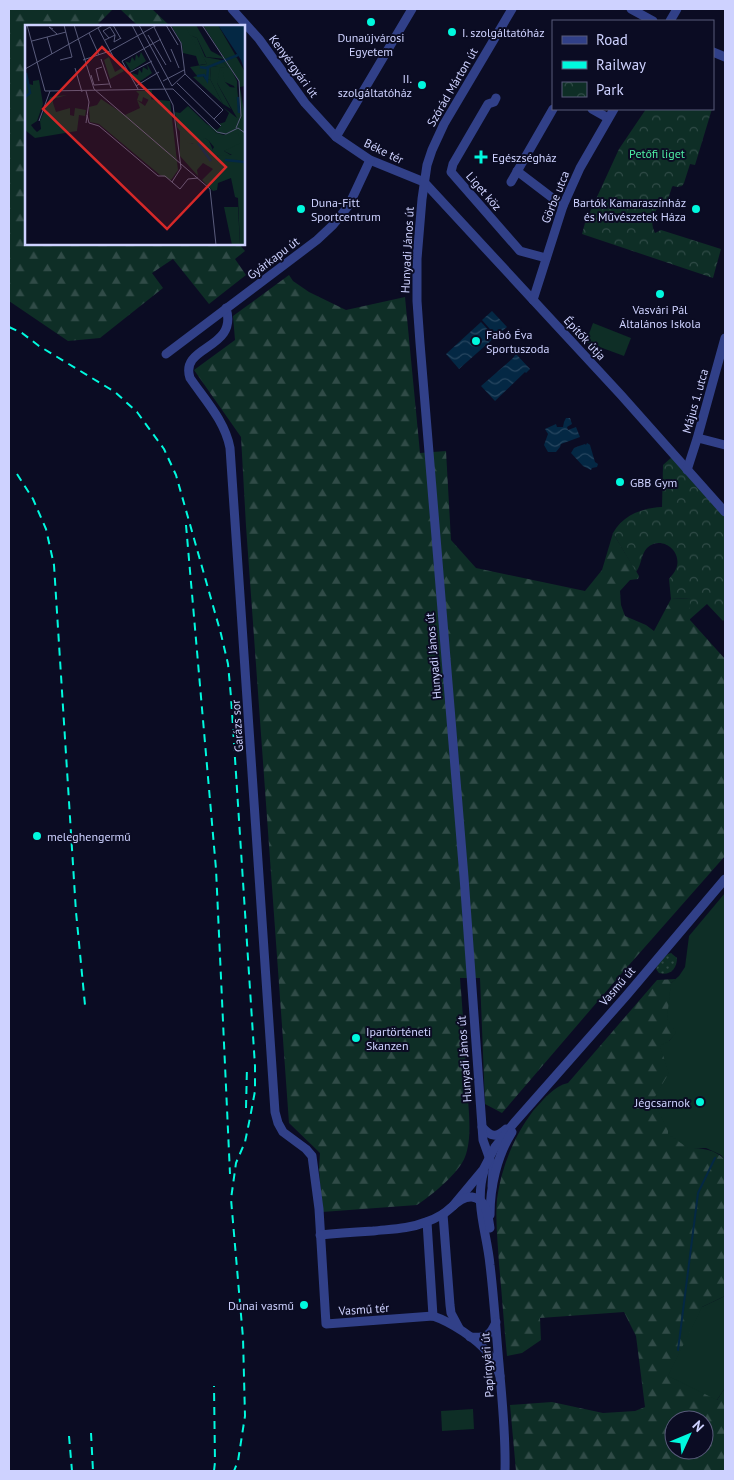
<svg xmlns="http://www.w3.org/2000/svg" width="734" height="1480" font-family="'PT Sans',sans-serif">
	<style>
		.grass { fill: url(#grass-dots) }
		.forest { fill: url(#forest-firs); fill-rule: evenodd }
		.park { fill: url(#park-crowns) }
		.pitch { fill: #0e2e26 }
		.water { fill: url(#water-waves) }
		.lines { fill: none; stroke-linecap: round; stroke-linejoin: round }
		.stream { stroke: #042844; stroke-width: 2 }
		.minor { stroke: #314088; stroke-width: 9 }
		.rail { stroke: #00f9de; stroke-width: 2; stroke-dasharray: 8 6; stroke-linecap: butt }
		.poi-dot { fill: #00f9de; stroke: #0b0c23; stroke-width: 2 }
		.labels { text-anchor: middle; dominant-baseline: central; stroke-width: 4; stroke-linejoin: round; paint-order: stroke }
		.poi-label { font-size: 12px; fill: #ced2ff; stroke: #0b0c23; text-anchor: start }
		.street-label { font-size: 12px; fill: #ced2ff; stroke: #0b0c23 }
		.park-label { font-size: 12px; fill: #4deca3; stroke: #0b0c23 }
		.inset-river { fill: none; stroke: #042844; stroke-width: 2.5 }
		.inset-road { fill: none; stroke: #595b7b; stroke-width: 1 }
		.view { fill: #d62828; fill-opacity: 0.15; stroke: #d62828; stroke-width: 2.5 }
		.inset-edge { fill: none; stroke: #ced2ff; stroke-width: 2.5 }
	</style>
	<defs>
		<pattern id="grass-dots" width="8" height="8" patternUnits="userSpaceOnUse" patternTransform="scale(1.25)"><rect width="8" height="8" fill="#0e2e26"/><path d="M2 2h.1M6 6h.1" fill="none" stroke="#304b47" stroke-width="1.8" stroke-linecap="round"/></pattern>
		<pattern id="forest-firs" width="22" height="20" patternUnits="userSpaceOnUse" patternTransform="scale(1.25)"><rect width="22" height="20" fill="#0e2e26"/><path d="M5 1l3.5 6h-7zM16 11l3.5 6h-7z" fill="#304b47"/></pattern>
		<pattern id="park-crowns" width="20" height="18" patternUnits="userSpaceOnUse" patternTransform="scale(1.25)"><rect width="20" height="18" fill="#0e2e26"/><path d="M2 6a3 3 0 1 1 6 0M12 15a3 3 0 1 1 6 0" fill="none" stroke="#304b47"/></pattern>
		<pattern id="water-waves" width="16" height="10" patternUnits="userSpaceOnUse" patternTransform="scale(1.25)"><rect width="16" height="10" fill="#042844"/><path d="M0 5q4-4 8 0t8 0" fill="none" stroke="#274660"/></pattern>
	</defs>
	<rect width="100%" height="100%" fill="#0b0c23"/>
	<path class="grass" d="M 671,953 L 677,958 C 677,969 670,976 659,973 L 656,969 C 658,963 665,954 671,953 Z"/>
	<g class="forest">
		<polygon points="9,9 113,9 96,26 26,26 26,244 239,244 245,251 235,259 246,275 209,304 173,259 152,273 163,288 100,338 68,341 9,301"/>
		<polygon points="120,9 152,9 170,26 142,26 136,24"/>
		<path d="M 289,275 L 293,281 L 309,292 L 346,310 L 405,297 L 420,453 L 446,451 L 451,540 L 476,568 L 585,591 L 602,570 L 613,533 L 639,576 L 638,579 L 630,580 L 620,591 L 621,605 L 625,616 L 646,625 L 654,631 L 671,599 L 691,598 L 690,620 L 725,659 L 725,856 L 622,973 L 502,1113 L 485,1104 L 480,978 L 460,978 C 463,1014 465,1049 467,1085 C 468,1105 473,1137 465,1157 C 459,1173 432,1195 417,1205 L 322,1212 L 319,1168 L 320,1153 L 289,1123 L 246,526 L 241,437 L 194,370 L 235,340 L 233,316 Z"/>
		<path d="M 676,979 L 671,983 L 677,1032 L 669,1041 L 669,1073 L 688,1148 C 702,1148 715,1149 725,1160 L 725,1296 L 702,1307 L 717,1400 L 725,1388 L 725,1471 L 516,1471 L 510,1405 L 552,1402 L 603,1413 L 635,1411 L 645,1407 L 636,1336 L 624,1312 L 540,1318 L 541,1340 L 522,1353 L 507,1356 C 504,1326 502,1295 499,1264 C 498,1243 495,1220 497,1199 C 501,1168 514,1136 533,1111 C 543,1100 554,1086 568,1083 L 657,980 ZM 674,1420 L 704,1420 L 704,1450 L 674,1450 Z"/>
	</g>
	<g class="park">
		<path d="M 646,109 L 712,109 L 695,165 L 690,164 L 684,183 L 682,186 L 677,187 L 673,186 L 672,187 L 668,199 L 673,202 L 675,206 L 670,209 L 668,207 L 666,203 C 653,208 649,221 655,233 L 661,230 L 721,249 L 713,278 L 582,234 L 585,223 L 619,149 Z"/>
		<path d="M 672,457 L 725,517 L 725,619 L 723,621 L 707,604 L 689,620 L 690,598 L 671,599 L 669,579 C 672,575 676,571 677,566 C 681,549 660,535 647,548 C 641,554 642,564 636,572 L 613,533 C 623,515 642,508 662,507 L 663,465 Z"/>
	</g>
	<g class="pitch">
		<polygon points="593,323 631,338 624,356 586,342"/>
		<polygon points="725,893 725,1160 721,1155 706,1148 688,1148 668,1134 668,1131 653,1100 669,1073 660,1046 669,1041 676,1032 667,1019 671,983 679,976 685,967 689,936"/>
		<polygon points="725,1296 725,1388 717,1400 668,1376 702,1307"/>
		<polygon points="473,1409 474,1429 442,1431 441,1411"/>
	</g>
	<g class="water">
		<polygon points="492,311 507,327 496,336 482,320"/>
		<polygon points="481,322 495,337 459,369 446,354"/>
		<polygon points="516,354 530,369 526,373 525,372 495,401 481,386 513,358"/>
		<polygon points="566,418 570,418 572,424 567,427 568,430 576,427 580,437 561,444 560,447 556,452 548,452 544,445 548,434 545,429 556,424 557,427 563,427 564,422"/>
		<path d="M 587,443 L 590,445 L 595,462 L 598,464 L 597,467 L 592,468 L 591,470 L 583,466 L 571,453 L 574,448 C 577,447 581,445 585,444 L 586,445 Z"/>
	</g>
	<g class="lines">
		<polyline class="stream" points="678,1350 698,1193 715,1158"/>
		<g class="minor">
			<polyline points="232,9 259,39 305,103 336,137 370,160 424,182 621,395 725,512"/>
			<polyline points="631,9 653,21"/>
			<polyline points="670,21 677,9"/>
			<polyline points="713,52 725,57"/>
			<polyline points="496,98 494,102 488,104 453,164 451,172 520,251 546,258"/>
			<polyline points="592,109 608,118"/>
			<polyline points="336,137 412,9"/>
			<polyline points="517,171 563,206"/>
			<polyline points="511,182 553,109"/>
			<polyline points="533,300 563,206 580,168 614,109"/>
			<path d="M 226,308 C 239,350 179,345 190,378 C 205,400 225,421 230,448 L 275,1112 L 278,1123 L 283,1132 L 306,1149 L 312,1156 L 319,1209 L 326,1324 L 433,1316 C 451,1322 477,1339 489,1354 C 494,1361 497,1368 500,1376"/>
			<polyline points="166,354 317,240 333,225 349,205 370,160"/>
			<polyline points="698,438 725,445"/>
			<polyline points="687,470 697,439 725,338"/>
			<path d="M 482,1127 C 491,1137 496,1138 506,1129"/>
			<path d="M 484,1171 C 474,1203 487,1233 490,1265 C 494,1298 496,1331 499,1364 C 502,1400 506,1436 505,1471"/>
			<polyline points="492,1186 493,1168 483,1140 464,877 420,343 417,301 417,259 422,199 427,165 432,150 444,124 512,9"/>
			<polyline points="453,1206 483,1170 495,1147 514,1123 626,996 725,879"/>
			<polyline points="443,1214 450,1305 451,1313 459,1328"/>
			<path d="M 490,1215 C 490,1187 497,1156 512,1132"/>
			<polyline points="427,1222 433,1316"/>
			<path d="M 320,1235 C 338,1233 355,1232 373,1231 C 391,1229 409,1229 426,1222 C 432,1220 438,1217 443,1214 C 452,1208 461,1196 472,1197 C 487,1199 488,1216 490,1228"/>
			<path d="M 470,1337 C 485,1338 490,1337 496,1322"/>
		</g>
		<g class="rail">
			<polyline points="9,327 22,333 39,346 115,392 137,412 164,449 176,475 221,634 228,664 231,697 255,1066 255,1091 250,1118 245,1142 236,1163 231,1199 243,1338 245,1416 238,1461 234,1471"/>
			<polyline points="17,474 33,499 46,529 54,565 76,912 85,1005"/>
			<polyline points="186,525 216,869 230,1174"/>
			<polyline points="246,1108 247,1066"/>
			<polyline points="91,1433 93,1471"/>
			<polyline points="69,1436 72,1471"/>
			<polyline points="214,1471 215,1462 214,1386"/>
		</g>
	</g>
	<g class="poi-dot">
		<circle cx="371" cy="22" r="5"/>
		<circle cx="452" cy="32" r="5"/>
		<circle cx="422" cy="85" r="5"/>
		<path d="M478.5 149.5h5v5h5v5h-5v5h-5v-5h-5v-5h5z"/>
		<circle cx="301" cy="209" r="5"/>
		<circle cx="696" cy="209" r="5"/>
		<circle cx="660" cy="294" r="5"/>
		<circle cx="476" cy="341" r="5"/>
		<circle cx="620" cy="482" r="5"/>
		<circle cx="37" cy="836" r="5"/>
		<circle cx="356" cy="1038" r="5"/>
		<circle cx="700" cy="1102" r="5"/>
		<circle cx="304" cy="1305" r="5"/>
	</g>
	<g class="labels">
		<g class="poi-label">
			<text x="462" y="32">I. szolgáltatóház</text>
			<text x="371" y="37" text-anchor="middle">Dunaújvárosi<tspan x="371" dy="14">Egyetem</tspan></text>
			<text x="412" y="78" text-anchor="end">II.<tspan x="412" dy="14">szolgáltatóház</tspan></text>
			<text x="492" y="157">Egészségház</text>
			<text x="311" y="202">Duna-Fitt<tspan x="311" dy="14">Sportcentrum</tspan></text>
			<text x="686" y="202" text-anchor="end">Bartók Kamaraszínház<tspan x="686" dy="14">és Művészetek Háza</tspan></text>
			<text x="660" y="309" text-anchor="middle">Vasvári Pál<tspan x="660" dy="14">Általános Iskola</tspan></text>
			<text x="486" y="334">Fabó Éva<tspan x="486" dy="14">Sportuszoda</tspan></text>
			<text x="630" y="482">GBB Gym</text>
			<text x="47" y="836">meleghengermű</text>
			<text x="366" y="1031">Ipartörténeti<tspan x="366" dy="14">Skanzen</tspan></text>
			<text x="690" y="1102" text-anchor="end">Jégcsarnok</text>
			<text x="294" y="1305" text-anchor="end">Dunai vasmű</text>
		</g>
		<g class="street-label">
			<text transform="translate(294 66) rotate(54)">Kenyérgyári út</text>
			<text transform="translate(452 87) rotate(-60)">Szórád Márton út</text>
			<text transform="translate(384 151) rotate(26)">Béke tér</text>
			<text transform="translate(484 191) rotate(49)">Liget köz</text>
			<text transform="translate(555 197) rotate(-68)">Görbe utca</text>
			<text transform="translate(407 250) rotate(-87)">Hunyadi János út</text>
			<text transform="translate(273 258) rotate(-37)">Gyárkapu út</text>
			<text transform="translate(585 338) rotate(47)">Építők útja</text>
			<text transform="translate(695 401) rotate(-74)">Május 1. utca</text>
			<text transform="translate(433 656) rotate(-95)">Hunyadi János út</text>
			<text transform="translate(237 726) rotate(-94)">Garázs sor</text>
			<text transform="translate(617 986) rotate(-49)">Vasmű út</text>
			<text transform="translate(464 1059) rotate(-94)">Hunyadi János út</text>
			<text transform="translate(364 1309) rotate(-4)">Vasmű tér</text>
			<text transform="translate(487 1365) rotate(-94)">Papírgyári út</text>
		</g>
		<g class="park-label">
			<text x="657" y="153">Petőfi liget</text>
		</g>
	</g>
	<g transform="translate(25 25)">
		<rect width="220" height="220" fill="#0b0c23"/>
		<path d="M 146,0 L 160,0 L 164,4 L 182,39 L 174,40 L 171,31 L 158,28 L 157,19 ZM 201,34 L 212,56 L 212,70 L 209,61 L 200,57 L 192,58 L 206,84 L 198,79 L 185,54 L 186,41 L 203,43 L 197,36 Z" fill="#0e2e26"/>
		<path d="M 178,0 L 193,0 L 220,47 L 220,61 L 215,62 L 220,92 L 220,220 L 215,220 L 213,173 L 210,172 L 206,153 L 193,158 L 192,165 L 188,166 L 177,155 L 188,144 L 178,138 L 172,145 L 173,151 L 155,131 L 155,106 L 167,119 L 179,112 L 184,116 L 193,137 L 192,130 L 207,130 L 199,126 L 206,121 L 203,110 L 191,108 L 180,98 L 192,105 L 196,101 L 194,99 L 200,97 L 204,88 L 198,82 L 212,93 L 192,58 L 195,43 L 197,46 L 200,43 L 186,41 L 185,54 L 182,55 L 179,50 L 172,51 L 165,42 L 182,39 L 165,10 L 172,13 L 180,32 L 196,35 L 203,43 L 198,47 L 200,57 L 205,62 L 212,63 L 215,89 L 214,56 ZM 1,46 L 4,59 L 8,60 L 8,56 L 14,55 L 18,79 L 12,96 L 6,100 L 9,104 L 12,107 L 16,104 L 15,96 L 25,72 L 42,70 L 28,74 L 28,78 L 31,87 L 45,83 L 45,90 L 49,91 L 50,83 L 61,85 L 60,91 L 54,90 L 52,106 L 10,113 L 0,105 ZM 76,74 L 100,90 L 115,83 L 112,75 L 120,81 L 124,74 L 145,76 L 153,145 L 146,155 L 135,150 L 74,99 L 65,97 L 64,82 L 72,80 Z" fill="#0e2e26"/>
		<path d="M 160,0 L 171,0 L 186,26 L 201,34 L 181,32 L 172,13 L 165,10 ZM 116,27 L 121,36 L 106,46 L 100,36 L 105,38 L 107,32 L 110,36 L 111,29 L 114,33 ZM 84,32 L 90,47 L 97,43 L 99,46 L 85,54 L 79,35 ZM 122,39 L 127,48 L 113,58 L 107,48 L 113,50 L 114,44 L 117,48 L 118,42 L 123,45 ZM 177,50 L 181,55 L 185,54 L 198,79 L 168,52 ZM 127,65 L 126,76 L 118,72 L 117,77 L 112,75 L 114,69 L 111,66 Z" fill="#0e2e26"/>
		<path d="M 163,81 L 191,108 L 199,110 L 213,108 L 216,118 L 199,126 L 207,131 L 192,130 L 193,137 L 187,139 L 184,131 L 189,122 L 184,116 L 180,113 L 170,119 L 163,118 L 152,102 L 150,87 L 155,88 ZM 199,182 L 213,182 L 215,220 L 207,220 Z" fill="#0e2e26"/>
		<path d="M 193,0 L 220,0 L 220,47 L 216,35 Z" fill="#042844"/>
		<path class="inset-river" d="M 175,42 L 181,43 L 213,30M 172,51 L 179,50 L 182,55 L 183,43M 0,72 L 5,68 L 1,48M 213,72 L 214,88M 173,118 L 186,136M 200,135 L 220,137"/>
		<path class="inset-road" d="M 2,0 L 20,66 L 148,64 L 192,107 L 201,109 L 213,103 L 220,108M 49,0 L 69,64 L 185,164 L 191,220M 88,0 L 96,14M 107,0 L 148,80 L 156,143 L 147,157M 114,0 L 147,61 L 160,49M 141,0 L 153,20M 145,0 L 156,18 L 160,49 L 198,85 L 189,94M 177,0 L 214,56 L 216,91 L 211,103M 129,2 L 146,37M 73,3 L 90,35M 28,4 L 24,2 L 32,9M 64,8 L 74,30M 90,10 L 89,17 L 96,13M 123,10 L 141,40M 22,12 L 27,29M 80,15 L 84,13 L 78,6 L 85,2 L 90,10 L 84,13M 7,16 L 41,7M 146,24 L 154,43M 76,34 L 86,63M 35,35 L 47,32 L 39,0M 58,35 L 85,26 L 132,0M 50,43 L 57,67M 0,44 L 78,0M 104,48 L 127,36M 66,50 L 69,60 L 84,59M 74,56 L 71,44 L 77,42M 138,56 L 159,45M 152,58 L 196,101M 111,61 L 134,47M 113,64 L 97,36 L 136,14M 62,90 L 64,98 L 74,101 L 133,151 L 140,151 L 155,164 L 163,154 L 173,153M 14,96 L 25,66M 61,98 L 64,77 L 61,66"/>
		<path class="view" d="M 77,22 L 201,142 L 142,204 L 18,84 Z"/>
		<rect width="220" height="220" class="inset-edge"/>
	</g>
	<rect width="734" height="1480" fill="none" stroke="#ced2ff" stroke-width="20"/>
	<rect x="552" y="20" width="162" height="90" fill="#0b0c23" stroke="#595b7b"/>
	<rect x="562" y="36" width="25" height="8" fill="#314088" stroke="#595b7b"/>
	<text x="596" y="45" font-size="15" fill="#ced2ff">Road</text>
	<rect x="562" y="61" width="25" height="8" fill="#00f9de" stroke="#595b7b"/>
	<text x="596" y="70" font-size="15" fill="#ced2ff">Railway</text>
	<rect x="562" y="82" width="25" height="15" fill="url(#park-crowns)" stroke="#595b7b"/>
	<text x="596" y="95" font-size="15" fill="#ced2ff">Park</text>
	<g transform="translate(689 1435) rotate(46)"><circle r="24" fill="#0b0c23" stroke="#595b7b"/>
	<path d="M0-4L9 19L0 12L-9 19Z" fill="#00f9de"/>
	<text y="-8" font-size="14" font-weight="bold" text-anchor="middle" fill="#ced2ff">N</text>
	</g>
</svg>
